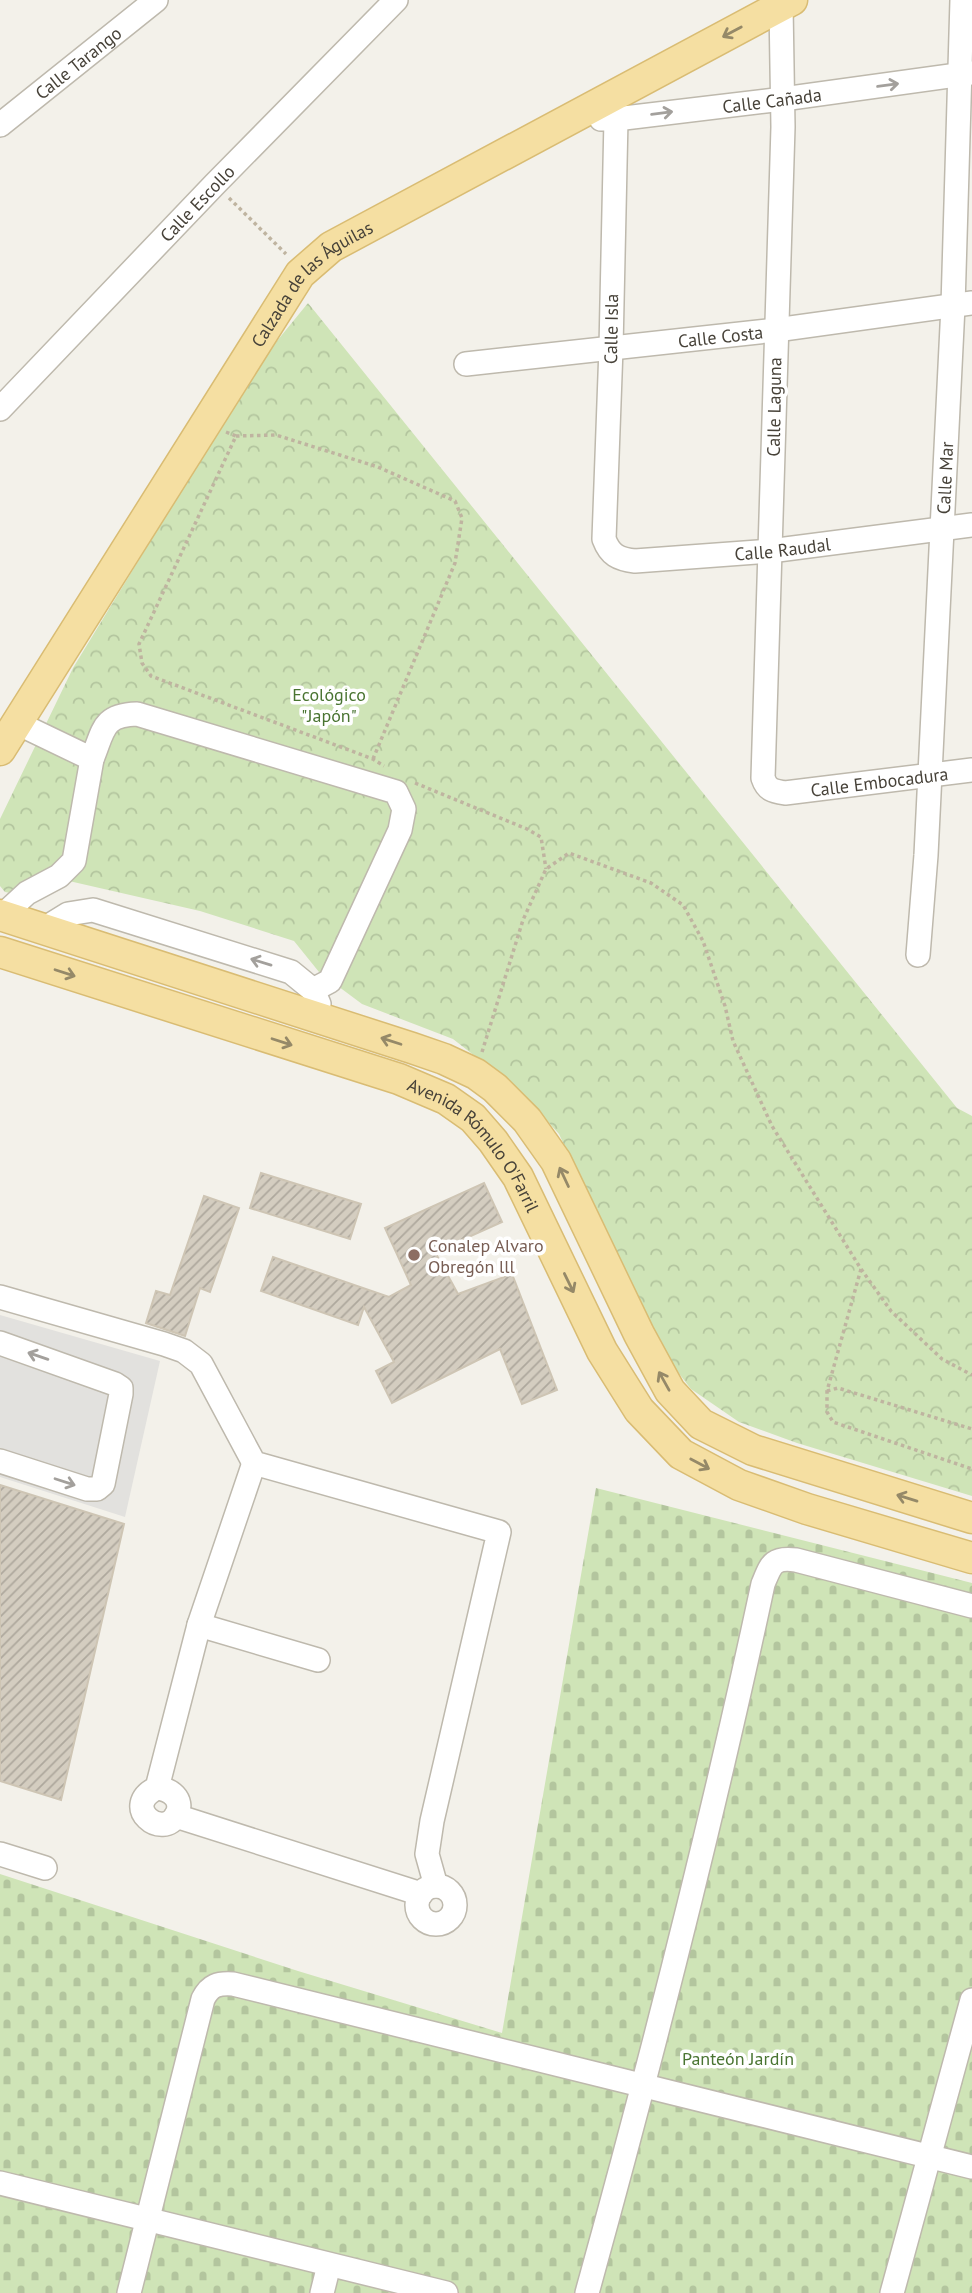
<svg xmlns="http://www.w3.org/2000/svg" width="972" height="2293" font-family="'PT Sans',sans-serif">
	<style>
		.cemetery { fill: url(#cemetery-stones) }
		.park { fill: url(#park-crowns) }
		.parking { fill: #e2e1de }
		.building { fill: url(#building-hatch); stroke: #cec5b4; stroke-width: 2 }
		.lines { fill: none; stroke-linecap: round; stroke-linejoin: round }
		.minor-casing { stroke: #beb9ad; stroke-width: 26 }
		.major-casing { stroke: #d9bc73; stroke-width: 33 }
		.path { stroke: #bfb4a0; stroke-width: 3.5; stroke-dasharray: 3.5 3.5; stroke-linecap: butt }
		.minor { stroke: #fff; stroke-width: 23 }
		.major { stroke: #f5dfa2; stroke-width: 30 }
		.oneway { stroke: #958968 }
		.oneway2 { stroke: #a3a09c }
		.education-dot { fill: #8d6e63; stroke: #fff; stroke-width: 2.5 }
		.labels { text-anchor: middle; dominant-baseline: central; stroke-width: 7; stroke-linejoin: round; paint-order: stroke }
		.street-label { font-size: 18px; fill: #474239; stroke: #fff }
		.park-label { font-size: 18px; fill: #497431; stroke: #fff }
		.education-label { font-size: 18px; fill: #785e54; stroke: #fff; text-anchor: start }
	</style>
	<defs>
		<pattern id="cemetery-stones" width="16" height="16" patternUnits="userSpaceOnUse" patternTransform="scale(1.75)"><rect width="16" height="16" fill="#cfe4b7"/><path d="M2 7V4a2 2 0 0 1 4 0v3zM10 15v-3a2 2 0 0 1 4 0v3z" fill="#b3c59e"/></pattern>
		<pattern id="park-crowns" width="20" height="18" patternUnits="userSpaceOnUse" patternTransform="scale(1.75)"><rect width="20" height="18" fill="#cfe4b7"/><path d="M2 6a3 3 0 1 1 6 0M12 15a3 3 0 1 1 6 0" fill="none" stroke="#b3c59e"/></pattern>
		<pattern id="building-hatch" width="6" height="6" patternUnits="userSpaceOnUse" patternTransform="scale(1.75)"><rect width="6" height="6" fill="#d4cdc0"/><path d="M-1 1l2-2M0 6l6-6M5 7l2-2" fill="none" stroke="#aea89d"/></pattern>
	</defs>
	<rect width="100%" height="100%" fill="#f3f1ea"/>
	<polygon class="cemetery" points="596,1488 972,1583 972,2293 0,2293 0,1874 298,1971 502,2033"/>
	<polygon class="park" points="308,303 957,1108 972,1116 972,1496 797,1443 739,1422 691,1389 664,1354 559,1134 532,1104 489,1067 453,1039 362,1004 319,972 294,941 200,911 69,881 32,897 5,892 0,886 0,819 73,668 259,363"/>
	<polygon class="parking" points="0,1315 160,1361 125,1517 0,1477"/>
	<g class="building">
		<polygon points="261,1173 361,1204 350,1239 250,1208"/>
		<polygon points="484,1183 502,1222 435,1252 458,1294 512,1274 557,1390 522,1404 500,1349 392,1403 376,1371 394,1362 364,1307 358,1325 261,1291 273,1257 389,1297 411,1285 385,1228"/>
		<polygon points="204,1196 239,1208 210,1292 200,1288 185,1336 146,1323 156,1291 170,1295"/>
		<polygon points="0,1485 124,1524 61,1800 0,1781"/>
	</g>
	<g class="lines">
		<defs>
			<g id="minor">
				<path id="s1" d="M 781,6 L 783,127 L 763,778 C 767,790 773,791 785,793 L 972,770"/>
				<path id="s2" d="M 601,119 L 616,119 L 783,99 L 972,73"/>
				<path id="s3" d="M 616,119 L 611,348 L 604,539 C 610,555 618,559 635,561 L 770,551 L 972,525"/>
				<path id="s4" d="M 0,125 L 156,0"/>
				<path id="s5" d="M 466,364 L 776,330 L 972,303"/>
				<path id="s6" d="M 0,409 L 215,184 L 396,0"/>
				<path d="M 17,723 L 92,759 C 104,730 102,715 137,714 L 396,792 L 404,809 L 400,830 L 330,981 L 313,990"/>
				<polyline points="2,916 27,893 59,876 74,861 92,759"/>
				<polyline points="42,930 68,914 93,910 291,972 313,990 319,1004"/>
				<path id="s7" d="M 918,955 L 926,855 L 953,306 L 962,0"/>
				<polyline points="0,1297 164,1344 184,1351 201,1364 254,1463 499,1532 432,1821 427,1854 436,1886"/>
				<polyline points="0,1343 115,1384 121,1388 121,1394 103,1484 97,1489 87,1489 0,1461"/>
				<polyline points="199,1625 318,1660"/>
				<path d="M 157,1788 C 170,1789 184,1799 177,1814 C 163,1842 119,1806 157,1788 L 199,1625 L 254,1463"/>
				<polyline points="176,1816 421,1894"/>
				<polyline points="0,1854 45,1868"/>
				<circle cx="436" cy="1905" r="19"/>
				<polyline points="0,2183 446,2293"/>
				<path d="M 129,2293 L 203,1999 C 210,1985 218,1983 233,1984 L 972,2167"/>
				<polyline points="322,2293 329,2265"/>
				<path d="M 587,2293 C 652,2058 712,1823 763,1584 C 771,1565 772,1557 796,1560 L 972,1606"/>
				<polyline points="892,2293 972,2000"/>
			</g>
			<g id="major">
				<path id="s8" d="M 0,750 L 300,274 L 331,247 L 792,0"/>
				<polyline points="0,915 412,1048 444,1059 476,1074 495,1088 527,1120 556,1161 639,1334 670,1391 701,1424 753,1450 972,1518"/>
				<path id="s9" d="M 0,952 L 399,1079 L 446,1099 L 473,1118 L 493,1141 L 518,1177 L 602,1351 L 639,1410 L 681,1454 L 739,1485 L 807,1509 L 972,1558"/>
			</g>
		</defs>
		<use href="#minor" class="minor-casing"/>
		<use href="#major" class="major-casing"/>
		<g class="path">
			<polyline points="229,198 286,254"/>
			<polyline points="226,432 236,436 139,644 142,663 151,676 373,759 384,766"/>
			<polyline points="236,436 276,435 378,467 455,501 462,518 455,563 373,759"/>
			<polyline points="415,783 527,829 541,837 546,869"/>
			<polyline points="482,1052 523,920 546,869 569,853 651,883 683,905 703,941 725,1006 733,1041 772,1126 861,1269 891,1311 942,1359 972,1375"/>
			<polyline points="861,1269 827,1391 827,1412 833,1422 972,1469"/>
			<polyline points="827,1391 838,1388 972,1429"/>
		</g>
		<use href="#minor" class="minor"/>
		<use href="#major" class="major"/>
	</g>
	<defs><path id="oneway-shaft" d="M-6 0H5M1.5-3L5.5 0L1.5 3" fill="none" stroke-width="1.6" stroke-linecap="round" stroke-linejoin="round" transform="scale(1.75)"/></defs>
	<g class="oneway">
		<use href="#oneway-shaft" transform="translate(732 32) rotate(152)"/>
		<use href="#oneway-shaft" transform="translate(65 973) rotate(18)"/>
		<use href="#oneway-shaft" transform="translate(391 1041) rotate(-162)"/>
		<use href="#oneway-shaft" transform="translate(282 1042) rotate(18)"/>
		<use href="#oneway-shaft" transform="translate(564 1177) rotate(-115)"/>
		<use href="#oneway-shaft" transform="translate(569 1283) rotate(64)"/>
		<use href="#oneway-shaft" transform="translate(664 1381) rotate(-119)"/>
		<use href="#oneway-shaft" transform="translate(700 1464) rotate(28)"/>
		<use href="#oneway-shaft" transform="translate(907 1498) rotate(-163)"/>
	</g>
	<g class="oneway2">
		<use href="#oneway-shaft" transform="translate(888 85) rotate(-8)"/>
		<use href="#oneway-shaft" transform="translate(662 113) rotate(-7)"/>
		<use href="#oneway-shaft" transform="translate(261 962) rotate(-163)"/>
		<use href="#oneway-shaft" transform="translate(38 1356) rotate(-161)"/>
		<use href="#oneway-shaft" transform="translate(65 1482) rotate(18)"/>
	</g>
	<circle class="education-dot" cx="414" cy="1255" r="7"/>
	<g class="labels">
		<g class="street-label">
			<text stroke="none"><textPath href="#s4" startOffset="100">Calle Tarango</textPath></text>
			<text stroke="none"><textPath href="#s2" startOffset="172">Calle Cañada</textPath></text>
			<text stroke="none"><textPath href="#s6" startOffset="285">Calle Escollo</textPath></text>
			<text stroke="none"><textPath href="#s8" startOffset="564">Calzada de las Águilas</textPath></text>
			<text transform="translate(611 329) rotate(-89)">Calle Isla</text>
			<text stroke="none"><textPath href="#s5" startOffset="256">Calle Costa</textPath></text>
			<text transform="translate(774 407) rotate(-89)">Calle Laguna</text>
			<text stroke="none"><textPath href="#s7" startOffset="478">Calle Mar</textPath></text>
			<text stroke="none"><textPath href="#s3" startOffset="609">Calle Raudal</textPath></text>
			<text stroke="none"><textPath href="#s1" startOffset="896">Calle Embocadura</textPath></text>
			<text stroke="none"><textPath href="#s9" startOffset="522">Avenida Rómulo O'Farril</textPath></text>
		</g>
		<g class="park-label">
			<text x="329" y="694">Ecológico<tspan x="329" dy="21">"Japón"</tspan></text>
			<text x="738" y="2058">Panteón Jardín</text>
		</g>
		<g class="education-label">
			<text x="428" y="1245">Conalep Alvaro<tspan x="428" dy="21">Obregón lll</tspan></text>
		</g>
	</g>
</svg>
